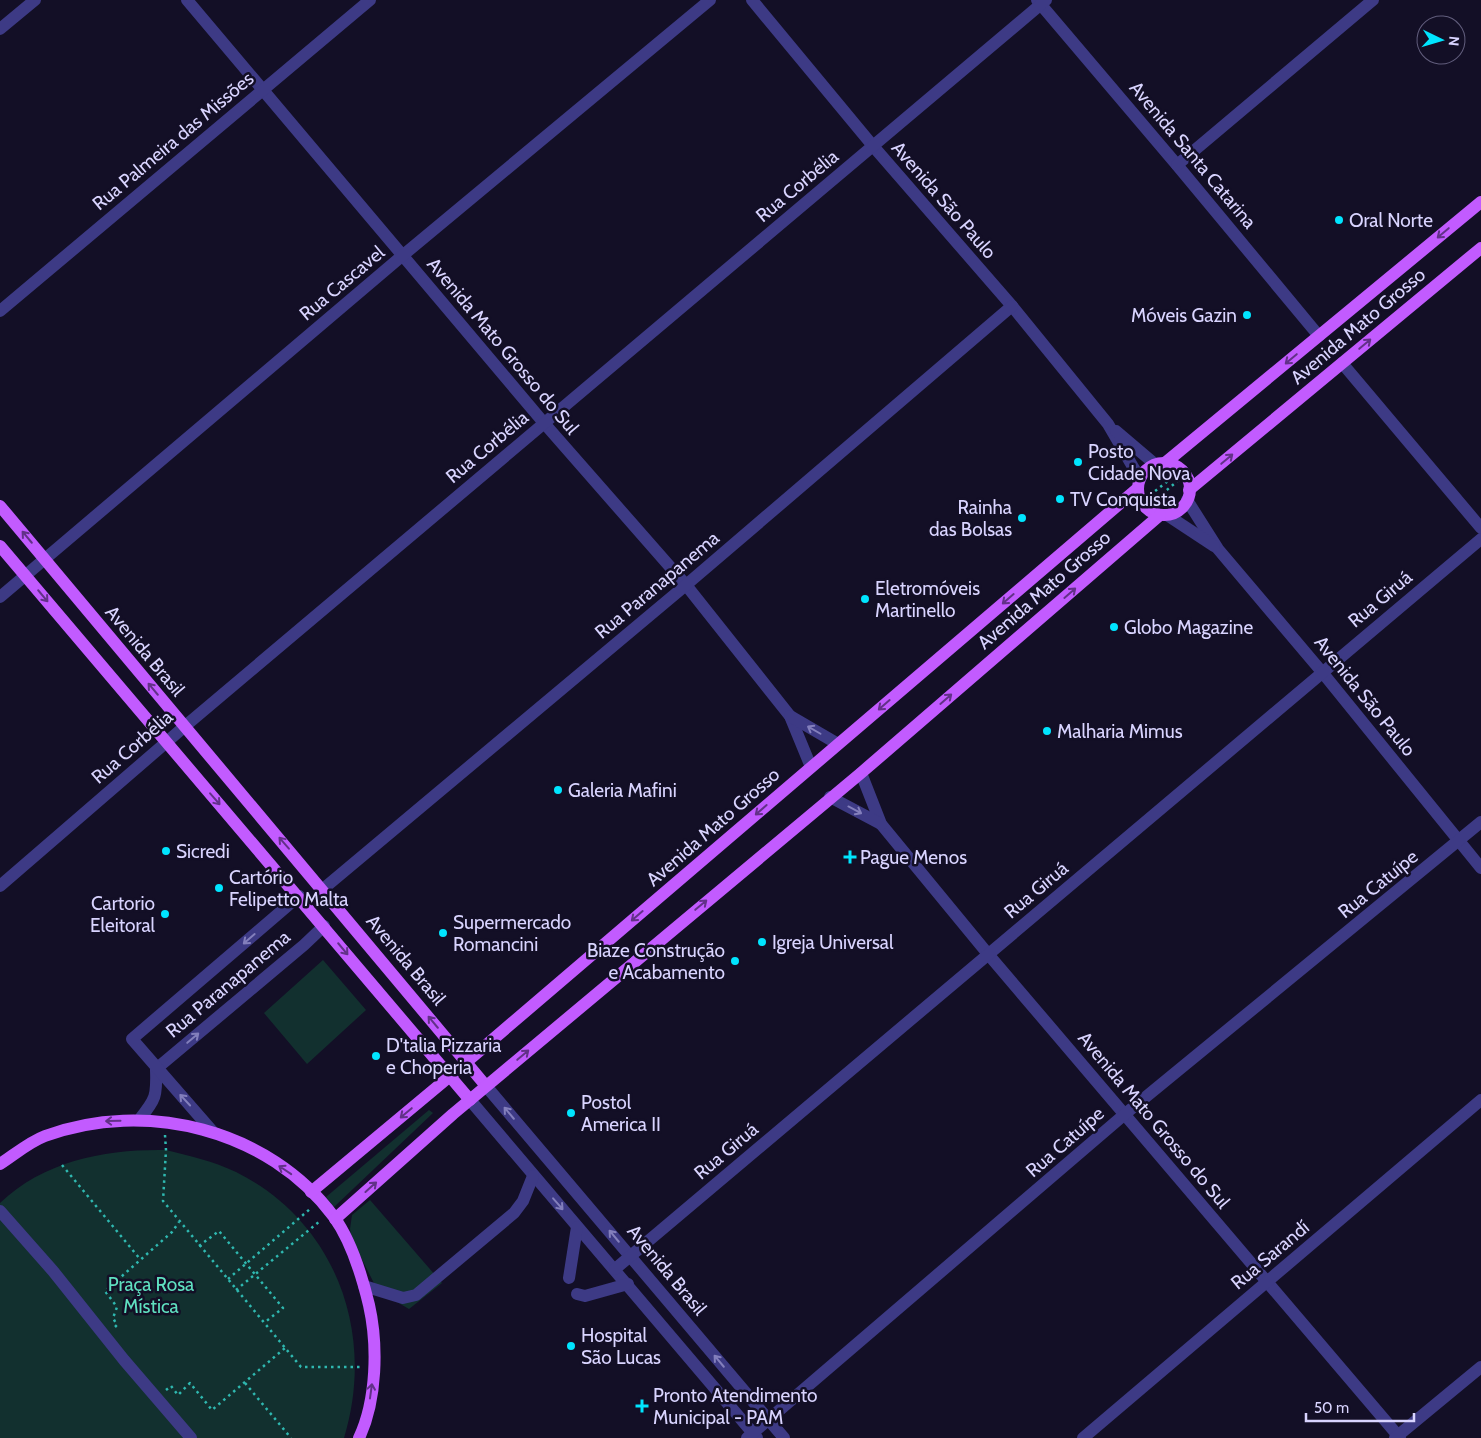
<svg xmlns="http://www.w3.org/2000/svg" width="1481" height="1438" font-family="Cabin,sans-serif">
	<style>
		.green { fill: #12302f }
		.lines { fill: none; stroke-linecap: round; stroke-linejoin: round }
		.path { stroke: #2fb8b0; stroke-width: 2.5; stroke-dasharray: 2.5 4; stroke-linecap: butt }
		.minor { stroke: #3d3a85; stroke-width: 12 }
		.major { stroke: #c25bff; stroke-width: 12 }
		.oneway { stroke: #623188 }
		.oneway2 { stroke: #837fbc }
		.poi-dot { fill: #00e5ff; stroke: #130f26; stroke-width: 2 }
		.labels { text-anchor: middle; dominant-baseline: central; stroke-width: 5; stroke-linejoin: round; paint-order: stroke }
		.street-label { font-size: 19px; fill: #d9d4ff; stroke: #130f26 }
		.poi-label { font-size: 19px; fill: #d9d4ff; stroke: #130f26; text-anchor: start }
		.park-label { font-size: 19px; fill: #5fe0c0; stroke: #130f26 }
	</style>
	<rect width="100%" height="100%" fill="#130f26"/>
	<g class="green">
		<polygon points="323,960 366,1010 307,1064 264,1013"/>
		<polygon points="429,1110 433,1113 334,1207 326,1197"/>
		<path d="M 166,1150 C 190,1156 213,1161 236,1172 C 336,1222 376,1333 344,1438 L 0,1438 L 0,1203 C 45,1160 107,1149 166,1150 Z"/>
		<polygon points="370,1200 442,1283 409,1309 378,1291 352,1240 350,1229 352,1215"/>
	</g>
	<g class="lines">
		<g class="path">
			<polyline points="1150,495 1173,477 1175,472"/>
			<polyline points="1154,504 1156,499 1180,479"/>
			<polyline points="165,1135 166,1150 163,1201 301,1367 363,1367"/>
			<polyline points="62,1165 140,1259"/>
			<polyline points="199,1246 219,1231 283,1308 264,1323"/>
			<polyline points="228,1279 310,1209"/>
			<polyline points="236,1290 320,1221"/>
			<polyline points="115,1327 117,1325 113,1318 117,1307 105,1291 172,1232 179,1222"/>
			<polyline points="245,1383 291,1438"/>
			<polyline points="166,1390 171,1386 178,1395 190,1383 212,1410 285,1348"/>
		</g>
		<g class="minor">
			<polyline points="187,0 544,423 686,585 790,716 811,767"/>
			<polyline points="752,0 873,146 1012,306 1108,424 1140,479"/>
			<polyline points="1037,0 1177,165 1319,336"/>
			<polyline points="0,29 35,0"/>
			<polyline points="1177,165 1373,0"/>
			<polyline points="0,311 370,0"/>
			<polyline points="1342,363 1481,528"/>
			<polyline points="1116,431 1156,465"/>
			<polyline points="1187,500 1218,549 1322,672 1481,868"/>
			<polyline points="1167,515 1214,546"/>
			<polyline points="0,597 402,256 710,0"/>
			<polyline points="790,716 838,744"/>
			<polyline points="861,773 881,824 988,954 1400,1438"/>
			<polyline points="830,797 881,824"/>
			<polyline points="0,886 184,727 1046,0"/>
			<polyline points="323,889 686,585 1012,306"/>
			<polyline points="156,1069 304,945 324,926"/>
			<polyline points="486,1086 784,1438"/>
			<polyline points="470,1100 757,1438"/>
			<path d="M 139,1120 C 156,1099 157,1096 156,1069"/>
			<polyline points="213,1132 132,1039 299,896"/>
			<polyline points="0,1211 53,1271 124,1360 191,1438"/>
			<polyline points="615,1269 1481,539"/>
			<polyline points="569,1278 577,1227"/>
			<polyline points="364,1286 403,1298 416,1295 514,1213 523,1201 533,1176"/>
			<polyline points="577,1294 585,1296 628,1284"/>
			<polyline points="747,1438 1125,1114 1481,822"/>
			<polyline points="1083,1438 1481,1100"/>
			<polyline points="1395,1438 1481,1367"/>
		</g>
		<g class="major">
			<polyline points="1165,463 1481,202"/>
			<circle cx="1164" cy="489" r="26"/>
			<polyline points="1189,490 1481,248"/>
			<polyline points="0,506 486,1086"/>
			<polyline points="0,546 470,1100"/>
			<path d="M 0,1164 C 14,1155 29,1142 45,1136 C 145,1099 269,1129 334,1217 C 352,1242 362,1276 369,1305 C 378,1345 377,1400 359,1438"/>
			<polyline points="311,1192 443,1082 1138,488"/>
			<polyline points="335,1219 453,1114 861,773 1160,515"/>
		</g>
	</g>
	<defs><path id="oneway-shaft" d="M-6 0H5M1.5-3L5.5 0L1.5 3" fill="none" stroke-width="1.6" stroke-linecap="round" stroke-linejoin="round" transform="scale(1.25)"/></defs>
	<g class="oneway">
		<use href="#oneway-shaft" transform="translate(1443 233) rotate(140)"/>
		<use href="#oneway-shaft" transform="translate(1365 344) rotate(-40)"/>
		<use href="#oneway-shaft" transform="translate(1291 359) rotate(140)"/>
		<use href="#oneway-shaft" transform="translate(1227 459) rotate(-40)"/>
		<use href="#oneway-shaft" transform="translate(27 537) rotate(-130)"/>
		<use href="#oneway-shaft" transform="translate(1070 593) rotate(-41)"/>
		<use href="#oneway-shaft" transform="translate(43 596) rotate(50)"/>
		<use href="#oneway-shaft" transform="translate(1008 599) rotate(139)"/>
		<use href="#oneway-shaft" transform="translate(153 689) rotate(-130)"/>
		<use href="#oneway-shaft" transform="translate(946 699) rotate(-41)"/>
		<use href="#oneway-shaft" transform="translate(884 705) rotate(139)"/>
		<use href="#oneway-shaft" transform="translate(215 799) rotate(49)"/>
		<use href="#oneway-shaft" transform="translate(761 810) rotate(139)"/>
		<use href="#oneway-shaft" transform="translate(284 843) rotate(-131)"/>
		<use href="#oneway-shaft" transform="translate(701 905) rotate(-40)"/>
		<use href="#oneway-shaft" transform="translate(637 916) rotate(139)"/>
		<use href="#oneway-shaft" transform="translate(343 949) rotate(50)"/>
		<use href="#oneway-shaft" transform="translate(433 1022) rotate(-130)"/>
		<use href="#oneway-shaft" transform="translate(523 1055) rotate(-40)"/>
		<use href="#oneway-shaft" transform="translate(406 1113) rotate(140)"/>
		<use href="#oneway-shaft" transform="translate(113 1121) rotate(179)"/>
		<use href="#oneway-shaft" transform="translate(285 1170) rotate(-146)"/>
		<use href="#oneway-shaft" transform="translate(371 1187) rotate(-42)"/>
		<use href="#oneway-shaft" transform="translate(371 1391) rotate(-82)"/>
	</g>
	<g class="oneway2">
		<use href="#oneway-shaft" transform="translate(814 730) rotate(-150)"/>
		<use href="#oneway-shaft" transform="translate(855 810) rotate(28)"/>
		<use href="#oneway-shaft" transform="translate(249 939) rotate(139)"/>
		<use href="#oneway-shaft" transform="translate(193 1038) rotate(-40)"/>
		<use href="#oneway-shaft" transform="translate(185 1100) rotate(-133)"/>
		<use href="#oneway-shaft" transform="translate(509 1113) rotate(-130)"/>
		<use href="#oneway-shaft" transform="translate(558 1204) rotate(49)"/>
		<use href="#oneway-shaft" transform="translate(614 1236) rotate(-130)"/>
		<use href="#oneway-shaft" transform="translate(719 1361) rotate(-130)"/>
	</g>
	<g class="poi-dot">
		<circle cx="1339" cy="220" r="5"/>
		<circle cx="1247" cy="315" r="5"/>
		<circle cx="1078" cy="462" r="5"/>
		<circle cx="1060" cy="499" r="5"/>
		<circle cx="1022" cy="518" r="5"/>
		<circle cx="865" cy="599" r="5"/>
		<circle cx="1114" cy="627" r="5"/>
		<circle cx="1047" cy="731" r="5"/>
		<circle cx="558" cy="790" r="5"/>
		<circle cx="166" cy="851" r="5"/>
		<path d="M847.5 849.5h5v5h5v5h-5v5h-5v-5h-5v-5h5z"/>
		<circle cx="219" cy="888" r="5"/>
		<circle cx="165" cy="914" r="5"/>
		<circle cx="443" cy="933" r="5"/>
		<circle cx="762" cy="942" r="5"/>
		<circle cx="735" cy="961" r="5"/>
		<circle cx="376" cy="1056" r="5"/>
		<circle cx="571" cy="1113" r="5"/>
		<circle cx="571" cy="1346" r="5"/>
		<path d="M639.5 1398.5h5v5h5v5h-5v5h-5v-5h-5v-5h5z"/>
	</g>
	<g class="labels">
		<g class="street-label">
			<text transform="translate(173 141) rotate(-40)">Rua Palmeira das Missões</text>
			<text transform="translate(1193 155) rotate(50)">Avenida Santa Catarina</text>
			<text transform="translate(797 186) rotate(-40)">Rua Corbélia</text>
			<text transform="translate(944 200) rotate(49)">Avenida São Paulo</text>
			<text transform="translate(342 283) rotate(-40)">Rua Cascavel</text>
			<text transform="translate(1358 326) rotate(-40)">Avenida Mato Grosso</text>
			<text transform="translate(503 346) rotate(50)">Avenida Mato Grosso do Sul</text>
			<text transform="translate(487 447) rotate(-40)">Rua Corbélia</text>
			<text transform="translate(657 585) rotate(-40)">Rua Paranapanema</text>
			<text transform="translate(1044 590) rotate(-41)">Avenida Mato Grosso</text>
			<text transform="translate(1380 599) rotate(-40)">Rua Giruá</text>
			<text transform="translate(145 651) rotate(50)">Avenida Brasil</text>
			<text transform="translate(1365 696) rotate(51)">Avenida São Paulo</text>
			<text transform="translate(132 747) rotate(-41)">Rua Corbélia</text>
			<text transform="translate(713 827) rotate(-41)">Avenida Mato Grosso</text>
			<text transform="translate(1378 884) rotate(-39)">Rua Catuípe</text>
			<text transform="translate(1036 890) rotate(-40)">Rua Giruá</text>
			<text transform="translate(406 960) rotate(50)">Avenida Brasil</text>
			<text transform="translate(228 984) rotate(-40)">Rua Paranapanema</text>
			<text transform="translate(1154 1120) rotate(50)">Avenida Mato Grosso do Sul</text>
			<text transform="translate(1065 1142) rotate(-41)">Rua Catuípe</text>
			<text transform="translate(726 1151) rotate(-40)">Rua Giruá</text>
			<text transform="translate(1270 1255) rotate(-40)">Rua Sarandí</text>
			<text transform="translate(667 1270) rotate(50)">Avenida Brasil</text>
		</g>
		<g class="poi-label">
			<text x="1349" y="220">Oral Norte</text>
			<text x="1237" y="315" text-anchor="end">Móveis Gazin</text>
			<text x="1088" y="451">Posto<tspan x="1088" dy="22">Cidade Nova</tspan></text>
			<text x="1070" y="499">TV Conquista</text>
			<text x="1012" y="507" text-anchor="end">Rainha<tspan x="1012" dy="22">das Bolsas</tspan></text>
			<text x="875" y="588">Eletromóveis<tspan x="875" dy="22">Martinello</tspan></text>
			<text x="1124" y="627">Globo Magazine</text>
			<text x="1057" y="731">Malharia Mimus</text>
			<text x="568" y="790">Galeria Mafini</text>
			<text x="176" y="851">Sicredi</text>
			<text x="860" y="857">Pague Menos</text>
			<text x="229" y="877">Cartório<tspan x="229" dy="22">Felipetto Malta</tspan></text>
			<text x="155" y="903" text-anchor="end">Cartorio<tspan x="155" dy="22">Eleitoral</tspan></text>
			<text x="453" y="922">Supermercado<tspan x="453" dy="22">Romancini</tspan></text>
			<text x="772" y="942">Igreja Universal</text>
			<text x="725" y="950" text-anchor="end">Biaze Construção<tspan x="725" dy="22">e Acabamento</tspan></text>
			<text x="386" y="1045">D'talia Pizzaria<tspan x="386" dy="22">e Choperia</tspan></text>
			<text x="581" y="1102">Postol<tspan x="581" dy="22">America II</tspan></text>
			<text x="581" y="1335">Hospital<tspan x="581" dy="22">São Lucas</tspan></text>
			<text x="653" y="1395">Pronto Atendimento<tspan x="653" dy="22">Municipal - PAM</tspan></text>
		</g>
		<g class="park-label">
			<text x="151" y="1284">Praça Rosa<tspan x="151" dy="22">Mística</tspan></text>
		</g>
	</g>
	<g transform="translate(1441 40) rotate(95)"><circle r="24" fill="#130f26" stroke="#625e7d"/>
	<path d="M0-4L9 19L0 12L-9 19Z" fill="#00e5ff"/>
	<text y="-8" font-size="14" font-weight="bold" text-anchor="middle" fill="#d9d4ff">N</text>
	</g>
	<path d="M1306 1413v8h108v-8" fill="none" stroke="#d9d4ff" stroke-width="2.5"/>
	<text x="1314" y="1413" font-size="15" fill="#d9d4ff" stroke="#130f26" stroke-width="4" paint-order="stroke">50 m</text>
</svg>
